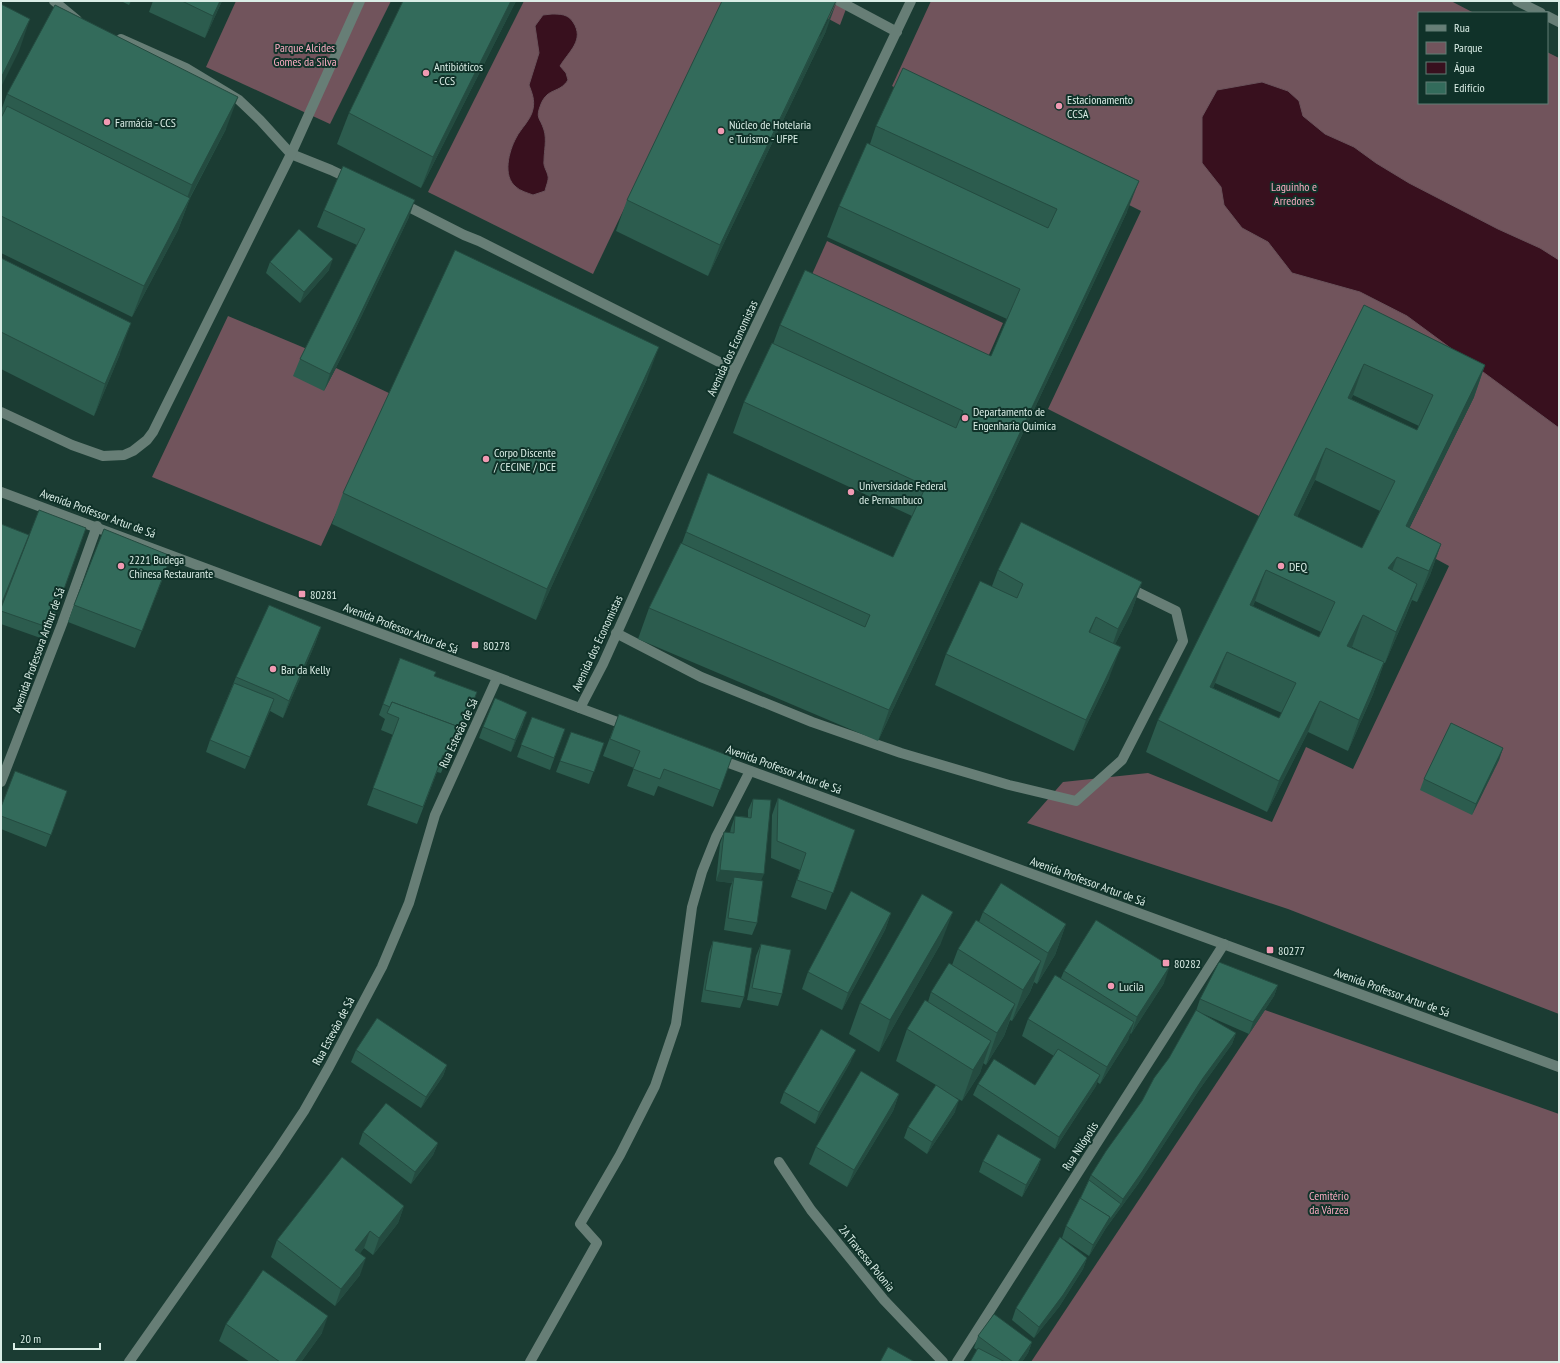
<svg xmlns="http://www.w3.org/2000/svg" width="1560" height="1363" font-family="'PT Sans Narrow',sans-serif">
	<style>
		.green { fill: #71545c }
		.water { fill: #38101e; stroke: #69525a }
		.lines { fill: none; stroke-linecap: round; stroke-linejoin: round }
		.minor { stroke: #677e76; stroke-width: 10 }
		.wall { fill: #2c5c4e; fill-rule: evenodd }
		.shaded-wall { fill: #244b40 }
		.building { fill: #336b5b; stroke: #244b40; fill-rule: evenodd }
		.poi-dot { fill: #f19ab3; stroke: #103229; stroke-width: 1.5 }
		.labels { text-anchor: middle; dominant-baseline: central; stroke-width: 4; stroke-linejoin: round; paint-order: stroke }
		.park-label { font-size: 12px; fill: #f9abc1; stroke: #103229 }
		.poi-label { font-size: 12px; fill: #daede6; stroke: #103229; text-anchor: start }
		.street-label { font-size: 12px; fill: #daede6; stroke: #103229 }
	</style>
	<rect width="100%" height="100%" fill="#1b3c33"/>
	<g class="green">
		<polygon points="236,1 391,1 330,124 206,67"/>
		<polygon points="524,1 723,1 593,274 428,192"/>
		<polygon points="795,1 849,1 840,25"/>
		<polygon points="931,1 1451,1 1474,13 1419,13 1419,103 1547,103 1547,52 1559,58 1559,1014 1288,909 1027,823 1063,782 1148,773 1272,822 1306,747 1353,769 1449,566 1403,541 1474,397 1353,337 1263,518 1048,409 1141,211 892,86"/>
		<polygon points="827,241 1003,323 977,382 800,301"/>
		<polygon points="228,316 307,349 324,390 336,368 391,394 321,546 152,477"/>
		<polygon points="1265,1010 1559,1114 1559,1362 1031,1362"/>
	</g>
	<g class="water">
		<path d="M 552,14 C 560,14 568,14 573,22 C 585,40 569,51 560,66 L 566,73 L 568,80 C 559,94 548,87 541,104 C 535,119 540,117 544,130 C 547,140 544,151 544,161 C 543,166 547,171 548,176 C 549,180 546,186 545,191 L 533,195 C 528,193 520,191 516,187 C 502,176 509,151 516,138 C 521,128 531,120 533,109 C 535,100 532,93 529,85 L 539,53 L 535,26 L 543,15 Z"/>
		<polygon points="1262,82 1288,91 1299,101 1303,116 1325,134 1354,147 1376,163 1409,183 1498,229 1540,248 1559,260 1559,428 1407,316 1360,292 1292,273 1268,242 1242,228 1224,205 1221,187 1202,163 1202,117 1217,90"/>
	</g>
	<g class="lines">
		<g class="minor">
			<polyline points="54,1 77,20"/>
			<polyline points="839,1 897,32"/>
			<polyline points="1517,1 1541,13"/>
			<polyline points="1547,16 1559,22"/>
			<polyline points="121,39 186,68 239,100 260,120 291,154 331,170 352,180"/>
			<polyline points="401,203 464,235 479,241 735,370"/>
			<polyline points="1,412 72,445 103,456 124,455 133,451 147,440 153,432 291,154 360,1"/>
			<polyline points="1,492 628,726"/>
			<polyline points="616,633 701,677 812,722 901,753 1009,785 1076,801 1122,760 1183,641 1176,611 1127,587"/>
			<polyline points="580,708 603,664 735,370 911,1"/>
			<polyline points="718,759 1559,1067"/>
			<polyline points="1,782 62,624 97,526"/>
			<polyline points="779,1162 811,1210 884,1300 943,1362"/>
			<polyline points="129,1362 276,1153 304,1111 329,1067 382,967 409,903 435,815 497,678"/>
			<polyline points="530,1362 597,1243 580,1224 620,1155 655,1086 676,1024 692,907 702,872 716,837 750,771"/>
			<polyline points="957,1362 1224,944"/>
		</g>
	</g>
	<g class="wall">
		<polygon points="121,1 131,1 129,5"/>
		<polygon points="153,1 222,1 205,38 149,12"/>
		<polygon points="403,1 516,1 421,188 337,144 349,113"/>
		<polygon points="826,31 708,276 616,231 627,200"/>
		<polygon points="7,94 226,129 190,198 178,230 132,317 1,253 1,111"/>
		<polygon points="876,126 1127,212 878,741 638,639 649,608 682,543 708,473 893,557 912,516 733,433 744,402 773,344 780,325 991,356 1007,319 827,237 839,206 870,144"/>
		<polygon points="324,210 409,217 351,338 324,391 293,376 300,359 357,245 317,227"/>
		<polygon points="1,258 120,354 94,416 1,369"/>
		<polygon points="270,262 329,270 300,303 266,273"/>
		<path d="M 1364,305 L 1485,365 L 1474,397 L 1409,528 L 1441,544 L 1430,575 L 1417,602 L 1412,600 L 1406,615 L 1385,663 L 1384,663 L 1373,694 L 1348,751 L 1308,732 L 1267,812 L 1146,752 L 1158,720 ZM 1353,395 L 1419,426 L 1417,430 L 1351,399 ZM 1315,480 L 1380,511 L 1362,548 L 1297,517 ZM 1255,601 L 1321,632 L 1319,637 L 1253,606 ZM 1352,647 L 1375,658 L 1351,648 ZM 1215,683 L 1282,713 L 1279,718 L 1213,688 Z"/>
		<polygon points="647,379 536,620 332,524 343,493"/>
		<polygon points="1,524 29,535 86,528 46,640 1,624 1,608 11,582 1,607"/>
		<polygon points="998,570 1142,582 1131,613 1115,644 1109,678 1074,751 935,685 946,654 992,586"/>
		<polygon points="165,573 135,648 68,622 74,605"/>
		<polygon points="321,627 315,644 283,718 270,711 245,769 206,752 210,740 236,677"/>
		<polygon points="400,658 434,676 477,692 456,746 452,744 441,773 437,772 417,824 367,805 393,735 381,730 385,719 379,715"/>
		<polygon points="619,714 732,757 713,807 658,786 654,796 627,786 634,768 603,756"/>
		<polygon points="532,717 565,729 550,770 517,757"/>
		<polygon points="523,724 511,752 479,738 483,727"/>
		<polygon points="571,732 604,743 589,784 556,772"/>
		<polygon points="1503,748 1499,760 1472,815 1420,790 1424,779"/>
		<polygon points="67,791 46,847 1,829 1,807"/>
		<polygon points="778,798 855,830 826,910 791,897 800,870 771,858 772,815"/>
		<polygon points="753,799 761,881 757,923 752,935 724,930 730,888 732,883 716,881 720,844 724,832 730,833 731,828 735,816 748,817 748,810"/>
		<polygon points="983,912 1066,924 1055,955 1037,984 1034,982 1030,992 1012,1021 1010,1020 1004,1036 986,1065 983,1063 980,1073 962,1101 955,1097 955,1112 927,1154 904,1138 908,1127 936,1085 896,1061 907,1029 928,1002 931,992 952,965 958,949 979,922"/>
		<polygon points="891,913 885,930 842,1010 802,989 808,972"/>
		<polygon points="713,941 744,997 740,1008 701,1002 709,953"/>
		<polygon points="941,943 879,1052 849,1034 860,1003"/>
		<polygon points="761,944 782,994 778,1006 747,1000 756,956"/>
		<polygon points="1064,971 1164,983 1131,1034 1130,1033 1128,1040 1100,1084 1097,1082 1096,1086 1055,1149 973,1095 978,1084 1035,1085 1054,1056 1022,1036 1028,1019 1061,978"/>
		<polygon points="1278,985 1274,996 1249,1034 1199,1012 1236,1033 1232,1044 1199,1090 1138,1184 1106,1228 1089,1256 1062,1238 1066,1226 1080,1199 1091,1175 1142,1101 1169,1058 1196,1011 1200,999"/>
		<polygon points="356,1050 447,1065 443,1076 421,1108 351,1062"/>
		<polygon points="851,1061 815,1124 780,1103 784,1092"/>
		<polygon points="899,1094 893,1111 847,1187 809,1164 816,1147"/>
		<polygon points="363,1132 438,1143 433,1155 411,1184 359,1144"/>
		<polygon points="1041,1159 1037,1170 1022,1197 979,1172 983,1161"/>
		<polygon points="404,1206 398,1223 373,1255 364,1248 360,1253 360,1275 335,1306 271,1257 277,1240"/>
		<polygon points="1087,1258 1083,1269 1059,1307 1034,1338 1012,1320 1016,1308"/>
		<polygon points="226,1324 322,1333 301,1362 250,1362 219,1341"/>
		<polygon points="978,1336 1032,1342 1028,1353 1022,1362 970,1362 977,1350 974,1348"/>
	</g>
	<g class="shaded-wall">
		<polygon points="220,1 222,1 205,38 213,16"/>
		<polygon points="511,1 516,1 421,188 433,157"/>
		<polygon points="837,1 826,31 708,276 720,245"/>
		<polygon points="30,19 19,51 1,87 1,78"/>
		<polygon points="238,97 226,129 180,216 192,185"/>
		<polygon points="1139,181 1127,212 878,741 889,710"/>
		<polygon points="190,198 178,230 132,317 144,286"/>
		<polygon points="415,200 409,217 351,338 324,391 330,374"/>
		<polygon points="333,259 329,270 300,303 304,292"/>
		<polygon points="131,323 120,354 94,416 105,384"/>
		<polygon points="659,347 647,379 536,620 547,589"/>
		<polygon points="1364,364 1353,395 1337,430 1348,398"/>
		<polygon points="1485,365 1474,397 1395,557 1406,526"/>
		<polygon points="1326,448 1315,480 1283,546 1294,515"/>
		<polygon points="29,535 23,552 1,607 1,605"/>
		<polygon points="1441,544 1430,575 1417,602 1429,571"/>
		<polygon points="171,556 165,573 135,648 142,631"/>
		<polygon points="1397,557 1386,588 1388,568"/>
		<polygon points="1266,570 1255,601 1239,636 1250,605"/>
		<polygon points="1142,582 1131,613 1107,660 1118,629"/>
		<polygon points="1417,584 1406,615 1385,663 1396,632"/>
		<polygon points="1363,615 1352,647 1336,677 1347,646"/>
		<polygon points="1096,617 1084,648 1089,632"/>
		<polygon points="321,627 315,644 283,718 289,701"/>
		<polygon points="1121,647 1109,678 1074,751 1086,720"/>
		<polygon points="1227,652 1215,683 1199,718 1210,687"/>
		<polygon points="1384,662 1373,694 1348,751 1359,720"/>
		<polygon points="274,699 270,711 245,769 250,757"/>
		<polygon points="1320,701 1308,732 1267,812 1279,781"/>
		<polygon points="527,712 523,724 511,752 515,740"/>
		<polygon points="1503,748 1499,760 1472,815 1476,804"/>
		<polygon points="720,870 764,874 759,885 734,877 732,883 716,881"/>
		<polygon points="953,912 941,943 879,1052 890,1020"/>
		<polygon points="891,913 885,930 842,1010 848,993"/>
		<polygon points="1066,924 1055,955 1037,984 1048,953"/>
		<polygon points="1041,961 1030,992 1012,1021 1023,990"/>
		<polygon points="1170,966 1164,983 1131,1034 1137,1017"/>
		<polygon points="1278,985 1274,996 1249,1034 1253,1022"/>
		<polygon points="1015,1004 1004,1036 986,1065 997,1033"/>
		<polygon points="1134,1022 1128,1040 1100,1084 1107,1067"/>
		<polygon points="1236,1033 1232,1044 1199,1090 1138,1184 1106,1228 1089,1256 1093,1245 1110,1217 1121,1204 1123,1199 1203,1078"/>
		<polygon points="991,1041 980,1073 962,1101 973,1070"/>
		<polygon points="856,1050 851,1061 815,1124 819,1112"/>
		<polygon points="447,1065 443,1076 421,1108 426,1097"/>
		<polygon points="1100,1075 1096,1086 1055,1149 1059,1137"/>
		<polygon points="899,1094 893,1111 847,1187 854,1170"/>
		<polygon points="959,1100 955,1112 927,1154 932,1142"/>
		<polygon points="438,1143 433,1155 411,1184 415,1172"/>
		<polygon points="1041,1159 1037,1170 1022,1197 1026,1185"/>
		<polygon points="404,1206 398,1223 373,1255 379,1238"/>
		<polygon points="370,1231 364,1248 349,1267 355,1250"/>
		<polygon points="366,1258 360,1275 335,1306 341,1289"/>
		<polygon points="1087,1258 1083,1269 1059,1307 1034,1338 1039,1327"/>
		<polygon points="328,1316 322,1333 301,1362 295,1362"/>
		<polygon points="1032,1342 1028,1353 1022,1362 1018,1362"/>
	</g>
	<g class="building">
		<polygon points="182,1 220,1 213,16"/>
		<polygon points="403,1 511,1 433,157 349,113"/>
		<polygon points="722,1 836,1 720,245 627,200"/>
		<polygon points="1,4 30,19 1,78"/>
		<polygon points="55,5 238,97 192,185 7,94"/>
		<polygon points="903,68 1139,181 889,710 649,608 681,543 865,627 870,615 686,532 708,473 893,557 926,486 744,402 772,343 956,428 963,411 780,325 805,270 991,356 1020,289 839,206 867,143 1048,228 1057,209 876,126"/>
		<polygon points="7,106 190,198 144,286 1,216 1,118"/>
		<polygon points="343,166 415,200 357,321 330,374 300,359 365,229 324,210"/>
		<polygon points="299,229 333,259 304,292 270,262"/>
		<polygon points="455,250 659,347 547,589 343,493"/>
		<polygon points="1,258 131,323 105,384 1,332"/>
		<path d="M 1364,305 L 1485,365 L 1406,526 L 1441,544 L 1429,571 L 1397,557 L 1388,568 L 1417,584 L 1396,632 L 1363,615 L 1347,646 L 1384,662 L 1359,720 L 1320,701 L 1279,781 L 1158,720 ZM 1364,364 L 1433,395 L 1417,430 L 1348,398 ZM 1326,448 L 1395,481 L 1362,548 L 1294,515 ZM 1266,570 L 1335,602 L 1319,637 L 1250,605 ZM 1227,652 L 1296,683 L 1279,718 L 1210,687 Z"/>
		<polygon points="39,510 86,528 50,628 1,611 1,608"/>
		<polygon points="1021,522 1142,582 1118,629 1096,617 1089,632 1121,647 1086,720 946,654 980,581 1017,598 1023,584 998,570"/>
		<polygon points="1,524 29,535 1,605"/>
		<polygon points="104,529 171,556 142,631 74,605"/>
		<polygon points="269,605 321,627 289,701 276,694 236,677"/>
		<polygon points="400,658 436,672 434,676 477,692 460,735 456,733 459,727 392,702 390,707 383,704"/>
		<polygon points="234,683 274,699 250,757 210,740"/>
		<polygon points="495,698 527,712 515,740 483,727"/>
		<polygon points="392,702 459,727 447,756 443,755 423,807 373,788 399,718 387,713"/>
		<polygon points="619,714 732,757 720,790 664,769 660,779 633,769 640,751 610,739"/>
		<polygon points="532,717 565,729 554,758 521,745"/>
		<polygon points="1451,723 1503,748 1476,804 1424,779"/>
		<polygon points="571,732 604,743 594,772 560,761"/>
		<polygon points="15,771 67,791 51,835 1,816 1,807"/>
		<polygon points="778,798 855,830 833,893 797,880 806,853 777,841"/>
		<polygon points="753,799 771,800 764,874 720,870 724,832 734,833 735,816 751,818"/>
		<polygon points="734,877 763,881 757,923 728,918"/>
		<polygon points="1001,883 1066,924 1048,953 983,912"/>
		<polygon points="851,891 891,913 848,993 808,972"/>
		<polygon points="922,894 953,912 890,1020 860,1003"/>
		<polygon points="976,920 1041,961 1023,990 958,949"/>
		<polygon points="1096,920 1170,966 1137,1017 1064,971"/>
		<polygon points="713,941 752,948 744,997 705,990"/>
		<polygon points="761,944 791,950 782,994 752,988"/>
		<polygon points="1219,962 1278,985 1253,1022 1200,999"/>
		<polygon points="949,963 1015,1004 997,1033 931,992"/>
		<polygon points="1055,975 1134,1022 1107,1067 1028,1019"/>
		<polygon points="925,1000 991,1041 973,1070 907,1029"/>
		<polygon points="1196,1010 1236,1033 1203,1078 1142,1172 1123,1199 1091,1175 1106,1151 1142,1101 1154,1078 1169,1058"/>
		<polygon points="377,1018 447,1065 426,1097 356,1050"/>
		<polygon points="821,1029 856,1050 819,1112 784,1092"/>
		<polygon points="1058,1049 1100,1075 1059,1137 978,1084 994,1059 1035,1085"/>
		<polygon points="861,1071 899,1094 854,1170 816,1147"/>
		<polygon points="936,1085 959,1100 932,1142 908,1127"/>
		<polygon points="386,1103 438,1143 415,1172 363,1132"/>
		<polygon points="998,1134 1041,1159 1026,1185 983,1161"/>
		<polygon points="342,1157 404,1206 379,1238 370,1231 355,1250 366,1258 341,1289 277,1240"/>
		<polygon points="1089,1180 1121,1204 1108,1222 1110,1217 1080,1199"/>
		<polygon points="1080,1198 1110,1217 1093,1245 1066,1226"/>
		<polygon points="1060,1237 1087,1258 1063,1295 1039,1327 1016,1308"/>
		<polygon points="263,1270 328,1316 295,1362 280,1362 226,1324"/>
		<polygon points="994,1314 1032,1342 1018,1362 1013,1362 978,1336"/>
		<polygon points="888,1347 915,1362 880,1362"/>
		<polygon points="978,1348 1005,1362 970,1362"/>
	</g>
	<g class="poi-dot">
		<circle cx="426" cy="73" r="4"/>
		<circle cx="1059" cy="106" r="4"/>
		<circle cx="107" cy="122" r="4"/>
		<circle cx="721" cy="131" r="4"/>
		<circle cx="965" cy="418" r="4"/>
		<circle cx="486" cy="459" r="4"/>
		<circle cx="851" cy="492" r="4"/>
		<circle cx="121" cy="566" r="4"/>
		<circle cx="1281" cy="566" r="4"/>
		<rect x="298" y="590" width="8" height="8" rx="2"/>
		<rect x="471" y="641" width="8" height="8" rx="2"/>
		<circle cx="273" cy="669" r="4"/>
		<rect x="1266" y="946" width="8" height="8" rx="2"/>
		<rect x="1162" y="959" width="8" height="8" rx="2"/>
		<circle cx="1111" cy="986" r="4"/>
	</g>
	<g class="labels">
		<g class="park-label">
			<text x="305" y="47">Parque Alcides<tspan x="305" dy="14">Gomes da Silva</tspan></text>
			<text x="1294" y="186">Laguinho e<tspan x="1294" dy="14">Arredores</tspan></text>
			<text x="1329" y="1195">Cemitério<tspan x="1329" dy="14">da Várzea</tspan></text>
		</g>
		<g class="poi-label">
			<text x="434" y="66">Antibióticos<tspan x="434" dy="14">- CCS</tspan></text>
			<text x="1067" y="99">Estacionamento<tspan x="1067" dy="14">CCSA</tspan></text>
			<text x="115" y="122">Farmácia - CCS</text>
			<text x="729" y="124">Núcleo de Hotelaria<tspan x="729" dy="14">e Turismo - UFPE</tspan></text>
			<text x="973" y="411">Departamento de<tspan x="973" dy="14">Engenharia Quimica</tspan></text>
			<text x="494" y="452">Corpo Discente<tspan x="494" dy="14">/ CECINE / DCE</tspan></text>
			<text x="859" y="485">Universidade Federal<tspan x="859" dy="14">de Pernambuco</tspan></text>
			<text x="129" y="559">2221 Budega<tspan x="129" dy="14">Chinesa Restaurante</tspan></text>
			<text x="1289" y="566">DEQ</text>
			<text x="310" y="594">80281</text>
			<text x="483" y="645">80278</text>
			<text x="281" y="669">Bar da Kelly</text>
			<text x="1278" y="950">80277</text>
			<text x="1174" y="963">80282</text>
			<text x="1119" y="986">Lucila</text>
		</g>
		<g class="street-label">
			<text transform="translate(732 348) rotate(-65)">Avenida dos Economistas</text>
			<text transform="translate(98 513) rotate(20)">Avenida Professor Artur de Sá</text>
			<text transform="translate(401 628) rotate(21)">Avenida Professor Artur de Sá</text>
			<text transform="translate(597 643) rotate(-65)">Avenida dos Economistas</text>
			<text transform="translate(38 650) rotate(-70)">Avenida Professora Arthur de Sá</text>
			<text transform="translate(458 733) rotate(-65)">Rua Estevão de Sá</text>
			<text transform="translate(784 769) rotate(20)">Avenida Professor Artur de Sá</text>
			<text transform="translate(1088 881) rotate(20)">Avenida Professor Artur de Sá</text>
			<text transform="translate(1392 992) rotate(20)">Avenida Professor Artur de Sá</text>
			<text transform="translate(333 1031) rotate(-62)">Rua Estevão de Sá</text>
			<text transform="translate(1080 1146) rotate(-57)">Rua Nilópolis</text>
			<text transform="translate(867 1258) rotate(51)">2A Travessa Polonia</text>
		</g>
	</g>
	<rect width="1560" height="1363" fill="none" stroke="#daede6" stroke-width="4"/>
	<rect x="1418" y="12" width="130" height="92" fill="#103229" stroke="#617d75"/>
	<rect x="1426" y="25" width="20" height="6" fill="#677e76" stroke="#617d75"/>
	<text x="1454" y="32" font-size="12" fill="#daede6">Rua</text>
	<rect x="1426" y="42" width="20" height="12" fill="#71545c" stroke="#617d75"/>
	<text x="1454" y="52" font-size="12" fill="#daede6">Parque</text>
	<rect x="1426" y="62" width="20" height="12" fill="#38101e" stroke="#617d75"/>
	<text x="1454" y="72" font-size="12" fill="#daede6">Água</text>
	<rect x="1426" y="82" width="20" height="12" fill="#336b5b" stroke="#617d75"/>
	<text x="1454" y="92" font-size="12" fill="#daede6">Edifício</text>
	<path d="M14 1343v6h86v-6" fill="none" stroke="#daede6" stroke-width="2"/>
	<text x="20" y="1343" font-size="12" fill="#daede6" stroke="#103229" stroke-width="3" paint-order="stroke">20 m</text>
</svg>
